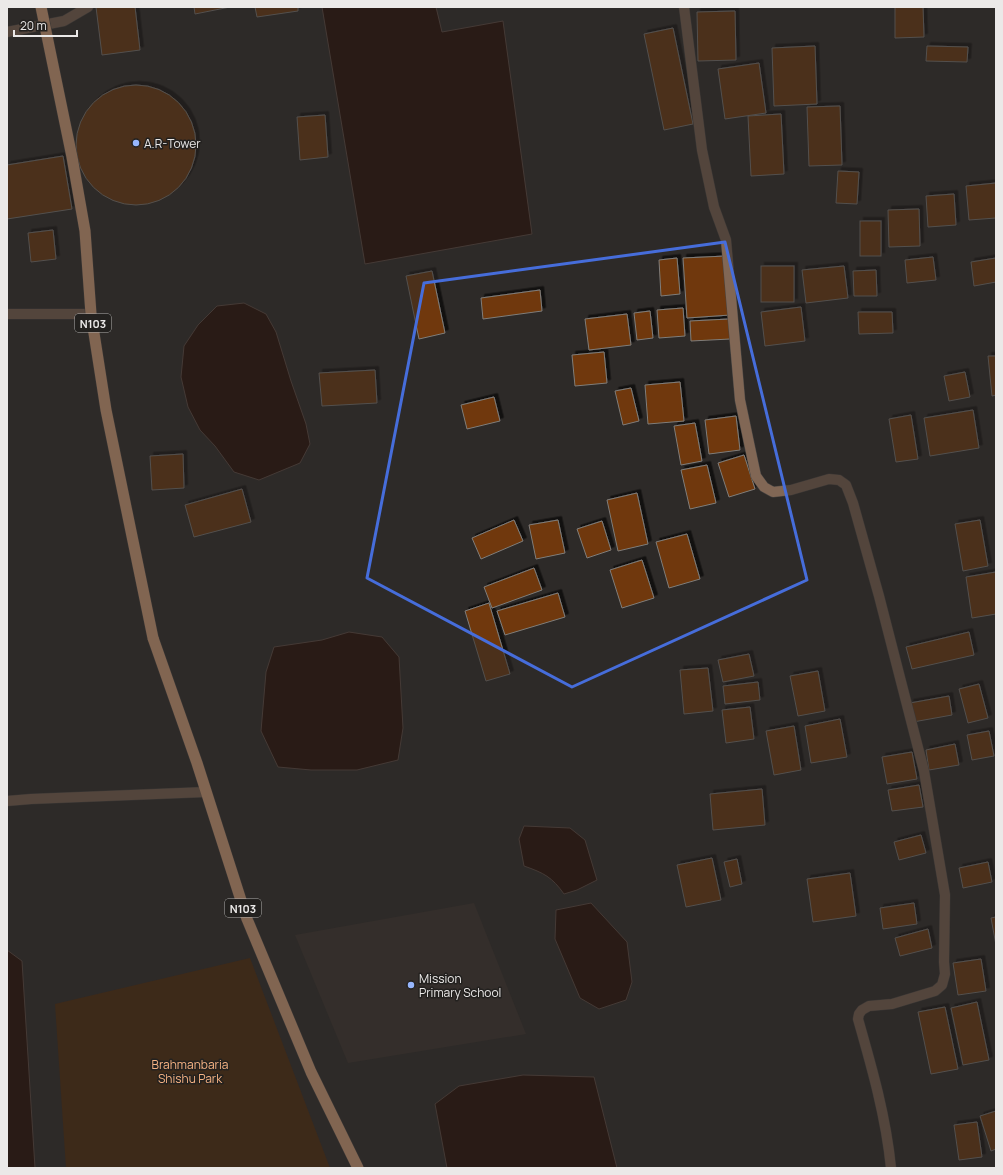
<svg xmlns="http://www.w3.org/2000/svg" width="1003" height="1175" font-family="Manrope,sans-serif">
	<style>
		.built { fill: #3c342f }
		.green { fill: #512a08 }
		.water { fill: #250a00; stroke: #604d46 }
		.building { fill: #6f3907; stroke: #807d7b; filter: url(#shadow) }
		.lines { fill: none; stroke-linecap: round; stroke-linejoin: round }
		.minor-casing { stroke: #484543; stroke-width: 11 }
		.trunk-casing { stroke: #484543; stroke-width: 12 }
		.minor { stroke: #816755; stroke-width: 10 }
		.trunk { stroke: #e7ad84; stroke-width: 11 }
		.trunk-bridge-casing { stroke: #484543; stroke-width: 12; stroke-linecap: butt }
		.trunk-bridge { stroke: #e7ad84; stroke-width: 11 }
		.marked { fill: none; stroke: #466ddb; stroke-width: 3; stroke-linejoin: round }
		.poi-dot { fill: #97b6fd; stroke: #23211f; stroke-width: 1.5 }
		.labels { text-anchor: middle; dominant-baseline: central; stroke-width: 3; stroke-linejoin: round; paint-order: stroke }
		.shield { fill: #23211f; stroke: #afadac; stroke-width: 1 }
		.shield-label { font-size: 11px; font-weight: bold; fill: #ebe9e8 }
		.poi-label { font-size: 12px; fill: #ebe9e8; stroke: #23211f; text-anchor: start }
		.park-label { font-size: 12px; fill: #f5b283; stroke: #23211f }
	</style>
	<defs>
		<filter id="shadow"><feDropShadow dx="3.5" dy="-3.5" stdDeviation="0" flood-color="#0009"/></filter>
	</defs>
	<rect width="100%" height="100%" fill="#2d2a28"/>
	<polygon class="built" points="474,903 526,1034 348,1063 295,935"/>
	<polygon class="green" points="250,958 330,1168 66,1168 55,1004"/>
	<g class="water">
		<polygon points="322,7 436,7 442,32 503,21 532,234 365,264"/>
		<polygon points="244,303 266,314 276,332 291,381 306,424 310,444 300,463 259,480 234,472 215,446 200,430 188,407 181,377 184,346 198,325 217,306"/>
		<polygon points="349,632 382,637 399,657 403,728 398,760 357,770 311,770 278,767 261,731 266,672 274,647 322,640"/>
		<path d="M 524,826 L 570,828 L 585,840 L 597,880 L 577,890 L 564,894 C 552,877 544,873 524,866 L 519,839 Z"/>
		<polygon points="591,903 627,942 632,982 626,1000 599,1009 580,998 555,939 556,910"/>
		<polygon points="7,950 22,961 35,1168 7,1168"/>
		<polygon points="523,1075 594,1077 617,1168 447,1168 435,1104 459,1086"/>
	</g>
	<g class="building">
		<polygon points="96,7 135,7 140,50 102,55"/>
		<polygon points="194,7 230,7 195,14"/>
		<polygon points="255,7 298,7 298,11 257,17"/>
		<polygon points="895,7 923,7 924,37 895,38"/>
		<polygon points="735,11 736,60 698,61 697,12"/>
		<polygon points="673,28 693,124 664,130 644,34"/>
		<polygon points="815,46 817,104 774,106 772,48"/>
		<polygon points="927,46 968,47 967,62 926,61"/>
		<polygon points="759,63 766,113 725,119 718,69"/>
		<circle cx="136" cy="145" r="60"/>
		<polygon points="840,106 842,165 809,166 807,107"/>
		<polygon points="781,114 784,174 751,176 748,116"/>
		<polygon points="325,115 328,157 300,160 297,117"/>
		<polygon points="63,156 72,209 7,219 7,165"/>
		<polygon points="838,171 859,172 857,204 836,203"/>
		<polygon points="996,183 996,218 969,220 966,186"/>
		<polygon points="954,194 956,225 928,227 926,196"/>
		<polygon points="919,209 920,246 889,247 888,210"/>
		<rect x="860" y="221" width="21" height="35"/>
		<polygon points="53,230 56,259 31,262 28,233"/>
		<polygon points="726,256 730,315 687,318 683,258"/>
		<polygon points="933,257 936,280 907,283 905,260"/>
		<polygon points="677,258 680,294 661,296 659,260"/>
		<polygon points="996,258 996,282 974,286 971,262"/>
		<rect x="761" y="266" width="33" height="36"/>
		<polygon points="844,266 848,298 806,303 802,270"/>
		<polygon points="876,270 877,296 854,296 853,271"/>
		<polygon points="432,271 445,333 419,339 406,276"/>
		<polygon points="540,290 542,311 483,319 481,298"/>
		<polygon points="801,307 805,341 765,346 761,312"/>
		<polygon points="683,308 685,336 659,338 657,310"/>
		<polygon points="650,311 653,338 637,340 634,313"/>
		<polygon points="858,312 892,312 893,333 859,334"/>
		<polygon points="627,314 631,345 589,350 585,319"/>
		<polygon points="729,319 730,339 691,341 690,321"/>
		<polygon points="604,352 607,383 575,386 572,355"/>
		<polygon points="988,356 996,356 996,395 992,396"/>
		<polygon points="375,370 377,403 322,406 319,373"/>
		<polygon points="965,372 970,397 949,401 944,376"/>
		<polygon points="680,382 684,421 648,424 645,385"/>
		<polygon points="631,388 639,421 623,425 615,391"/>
		<polygon points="494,397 500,421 467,429 461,405"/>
		<polygon points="973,410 979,448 930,456 924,418"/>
		<polygon points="911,415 918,459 896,462 889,419"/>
		<polygon points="736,416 740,450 709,454 705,420"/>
		<polygon points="695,423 702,461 681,465 674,426"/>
		<polygon points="183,454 184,488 152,490 150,456"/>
		<polygon points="744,455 755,489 729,497 718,463"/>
		<polygon points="707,465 716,503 690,509 681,470"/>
		<polygon points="242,489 251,522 194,537 185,505"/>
		<polygon points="637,493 648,544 618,551 607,500"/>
		<polygon points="514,520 523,541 481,559 472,538"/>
		<polygon points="558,520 565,553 536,559 529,525"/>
		<polygon points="980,520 988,566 963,571 955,524"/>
		<polygon points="602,521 611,550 587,558 577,529"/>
		<polygon points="687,534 700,579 669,588 656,542"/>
		<polygon points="642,560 654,598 622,608 610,570"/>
		<polygon points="534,568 542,590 492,608 484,587"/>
		<polygon points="996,572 996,614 972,618 966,577"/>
		<polygon points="558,593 565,617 505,635 497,611"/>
		<polygon points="489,603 510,674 486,681 465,611"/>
		<polygon points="969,632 974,655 912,669 906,647"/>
		<polygon points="749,654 754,676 723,682 718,660"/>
		<polygon points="708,668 713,711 684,714 680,670"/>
		<polygon points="818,671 825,711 798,716 790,676"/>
		<polygon points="758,682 760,700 725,704 723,686"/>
		<polygon points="979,684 988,718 968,723 959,689"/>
		<polygon points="949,696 952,715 913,722 910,703"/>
		<polygon points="750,707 754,739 726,743 722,710"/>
		<polygon points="840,719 847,757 811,763 805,726"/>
		<polygon points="794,726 801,770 774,775 766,731"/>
		<polygon points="989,731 994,756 972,760 967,735"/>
		<polygon points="955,744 959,765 929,770 926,750"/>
		<polygon points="912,752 917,779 887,784 882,757"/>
		<polygon points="919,785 923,807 892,811 888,790"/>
		<polygon points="762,789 765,825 713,830 710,794"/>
		<polygon points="921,835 926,853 899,860 894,842"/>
		<polygon points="712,858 721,900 686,907 677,865"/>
		<polygon points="737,859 742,884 730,887 724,862"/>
		<polygon points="988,862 992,882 963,888 959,868"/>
		<polygon points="850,873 856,916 813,922 807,879"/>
		<polygon points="914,903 917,924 883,929 880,908"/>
		<polygon points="996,917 996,945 991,918"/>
		<polygon points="928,929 932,948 900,956 895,938"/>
		<polygon points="981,959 986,991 958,995 953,963"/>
		<polygon points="977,1002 989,1060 963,1065 951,1008"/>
		<polygon points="945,1007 958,1069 931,1074 918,1012"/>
		<polygon points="996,1111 996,1149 991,1151 980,1116"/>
		<polygon points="977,1122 982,1157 959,1160 954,1125"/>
	</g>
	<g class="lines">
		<defs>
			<g id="minor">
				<path d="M 684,7 L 702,150 L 714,207 L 726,240 L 740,400 L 756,476 L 764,487 L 773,492 L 791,490 L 829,479 L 839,480 L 846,485 L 853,503 L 879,596 L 924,771 L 945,895 L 944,962 L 945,974 L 942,985 L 935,991 L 892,1004 L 869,1006 L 862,1010 L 859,1014 L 858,1019 C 872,1068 886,1117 891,1168"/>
				<polyline points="7,32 64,21 88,7"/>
				<polyline points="7,314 91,314"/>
				<polyline points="7,801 31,799 206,792"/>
			</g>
			<polyline id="trunk" points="153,638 197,763 247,919 311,1072 358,1168"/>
		</defs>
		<use href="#minor" class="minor-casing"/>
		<use href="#trunk" class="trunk-casing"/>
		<use href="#minor" class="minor"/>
		<use href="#trunk" class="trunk"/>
		<defs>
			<polyline id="trunk-bridge" points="41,7 72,157 85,231 91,314 106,410 153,638"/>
		</defs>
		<use href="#trunk-bridge" class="trunk-bridge-casing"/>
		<use href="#trunk-bridge" class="trunk-bridge"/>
	</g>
	<path d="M0 0H1003V1175H0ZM 725,242 L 807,580 L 572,687 L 367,578 L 424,283 Z" fill="#2d2a28" fill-opacity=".55" fill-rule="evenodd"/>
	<path class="marked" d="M 725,242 L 807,580 L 572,687 L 367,578 L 424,283 Z"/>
	<g class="poi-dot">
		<circle cx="136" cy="143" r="4"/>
		<circle cx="411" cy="985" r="4"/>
	</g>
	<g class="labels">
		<g class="shield">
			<rect x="75" y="314" width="36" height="18" rx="3"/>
			<rect x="225" y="899" width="36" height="18" rx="3"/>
		</g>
		<g class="shield-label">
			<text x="93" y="323">N103</text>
			<text x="243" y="908">N103</text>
		</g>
		<g class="poi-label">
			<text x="144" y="143">A.R-Tower</text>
			<text x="419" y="978">Mission<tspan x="419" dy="14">Primary School</tspan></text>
		</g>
		<g class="park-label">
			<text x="190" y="1064">Brahmanbaria<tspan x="190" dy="14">Shishu Park</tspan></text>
		</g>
	</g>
	<rect width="1003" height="1175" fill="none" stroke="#ebe9e8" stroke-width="16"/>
	<path d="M14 30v6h63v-6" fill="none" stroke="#ebe9e8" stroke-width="2"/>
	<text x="20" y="30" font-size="12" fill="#ebe9e8" stroke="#23211f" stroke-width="3" paint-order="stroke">20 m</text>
</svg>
